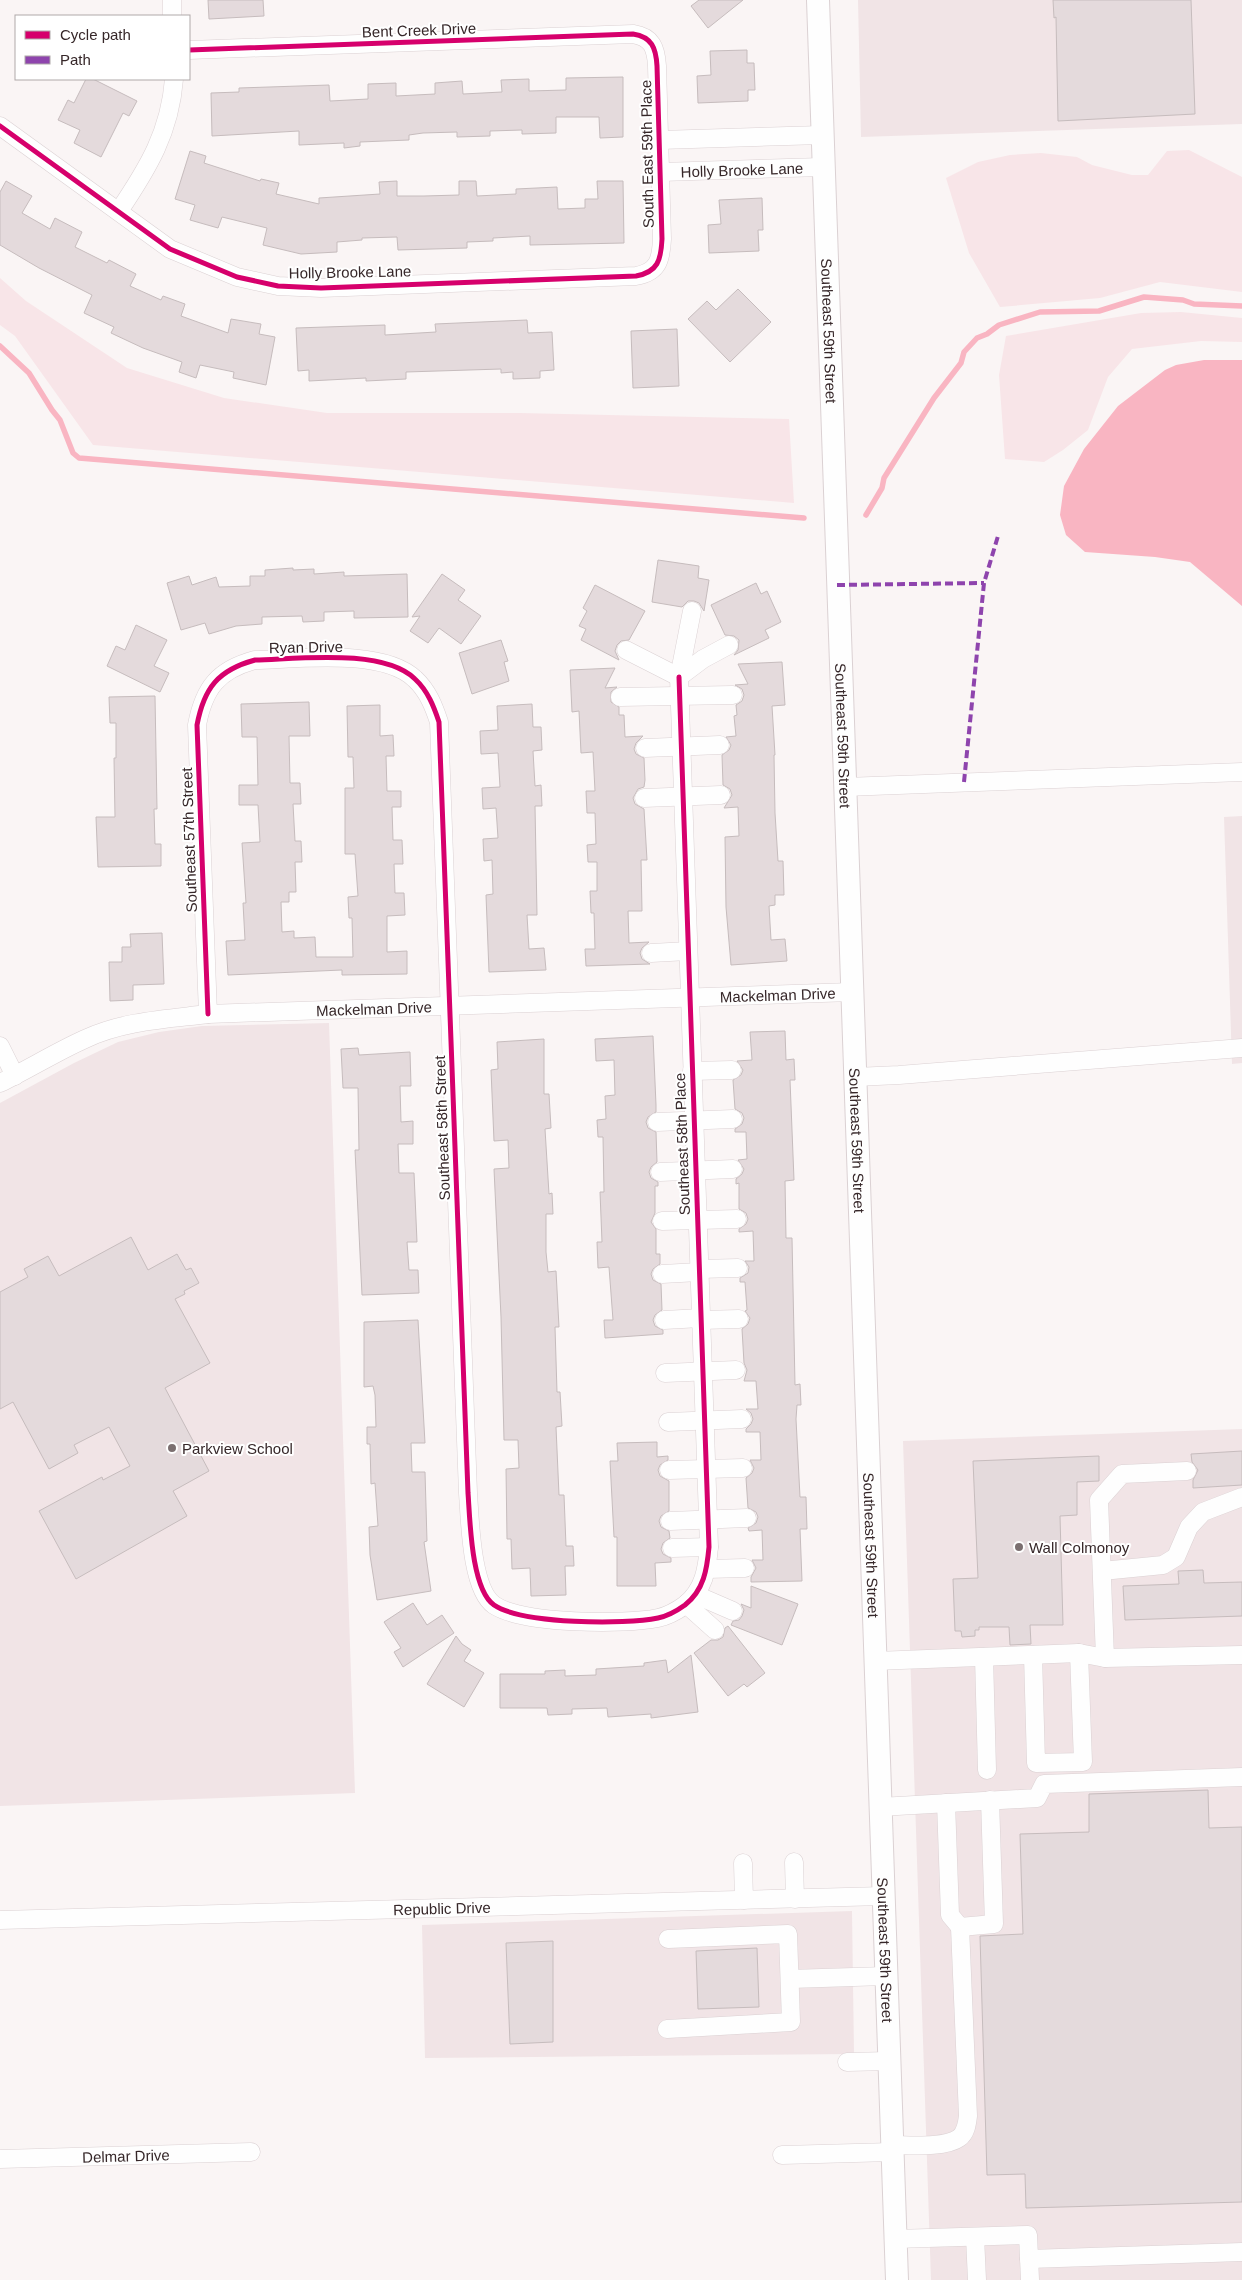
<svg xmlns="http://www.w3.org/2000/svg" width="1242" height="2280" font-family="Helvetica,sans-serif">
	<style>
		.built { fill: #f1e4e6 }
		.green { fill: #f8e5e8 }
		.water { fill: #f9b5c2 }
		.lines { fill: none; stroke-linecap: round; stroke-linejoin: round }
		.stream { stroke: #f9b5c2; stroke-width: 5.5 }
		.building { fill: #e4dadc; stroke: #c6bcbd }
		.minor-casing { stroke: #dbd1d3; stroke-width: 19 }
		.major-casing { stroke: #dbd1d3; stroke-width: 24 }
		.minor { stroke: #fefefe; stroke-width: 18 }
		.major { stroke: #fefefe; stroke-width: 22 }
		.quiet { stroke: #8e44ad; stroke-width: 4; stroke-dasharray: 8 4; stroke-linecap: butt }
		.cycleway-casing { stroke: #fff; stroke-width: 8 }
		.cycleway { stroke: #d6006c; stroke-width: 5 }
		.poi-dot { fill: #7b6f70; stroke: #fff; stroke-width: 2 }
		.labels { text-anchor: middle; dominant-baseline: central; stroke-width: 4; stroke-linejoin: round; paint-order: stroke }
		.street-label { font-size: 15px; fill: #362729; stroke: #fff }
		.poi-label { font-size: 15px; fill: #362729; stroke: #fff; text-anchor: start }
	</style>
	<rect width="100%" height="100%" fill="#faf5f5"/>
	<g class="built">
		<polygon points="858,0 1242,0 1242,124 861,137"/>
		<polygon points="1242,816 1242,1063 1232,1064 1224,817"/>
		<polygon points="329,1023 355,1793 0,1806 0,1103 74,1063 118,1042 159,1032 202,1026"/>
		<polygon points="1242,1429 1242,2280 931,2280 903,1441"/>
		<polygon points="852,1911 854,2054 425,2058 422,1925"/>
	</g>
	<g class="green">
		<polygon points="1189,150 1242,177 1242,292 1160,282 1100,298 1000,307 969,253 946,178 978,162 1010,155 1041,153 1077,157 1092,165 1132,175 1148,175 1167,151"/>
		<polygon points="0,278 26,301 127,368 224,398 327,413 520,413 789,419 794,503 93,445 15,336 0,325"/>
		<polygon points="1181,312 1242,318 1242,342 1201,341 1132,349 1108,377 1088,430 1063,450 1044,462 1005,459 999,375 1006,336 1141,313"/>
	</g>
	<polygon class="water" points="1204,360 1242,360 1242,606 1190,562 1155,557 1085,552 1066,535 1060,515 1064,486 1084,449 1118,406 1165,370 1176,365"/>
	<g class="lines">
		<g class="stream">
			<polyline points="0,346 29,373 52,410 60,420 73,453 79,458 804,518"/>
			<polyline points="866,515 882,488 884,478 934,398 961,363 964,352 977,338 987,334 999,325 1040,312 1099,311 1144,297 1183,300 1194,304 1242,306"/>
		</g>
	</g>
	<g class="building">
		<polygon points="208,0 263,0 264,16 209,19"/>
		<polygon points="699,0 743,0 708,28 691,6"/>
		<polygon points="1053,0 1191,0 1195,114 1058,121 1056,17 1054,18"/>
		<polygon points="747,50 747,63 754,63 755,90 748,90 748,101 698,103 697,76 711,75 710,51"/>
		<polygon points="623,77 623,137 600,138 599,117 556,117 556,133 522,134 522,130 490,131 490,136 457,137 457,132 423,133 409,135 409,140 360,142 360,146 344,148 344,143 299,145 299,131 212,136 211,93 239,92 239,88 329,85 330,101 368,99 368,84 396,83 396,96 435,94 435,83 462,81 463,94 502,92 501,80 529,79 529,91 566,90 566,78"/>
		<polygon points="86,79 93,79 137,101 129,116 123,113 101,157 74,143 80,130 58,120 68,100 74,103"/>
		<polygon points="190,151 206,156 204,163 260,181 261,179 279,183 276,194 319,204 319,198 380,194 379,182 397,181 397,196 424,196 459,195 459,181 476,181 477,196 516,194 516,189 557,187 558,209 585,208 585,199 598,199 597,181 623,181 624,243 530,245 530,236 493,238 493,241 467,242 467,248 398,250 397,237 362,238 362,240 337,242 337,252 301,254 263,245 267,228 222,217 218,228 190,220 195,205 175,199"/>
		<polygon points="6,181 32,196 22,213 50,229 55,218 82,232 75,247 107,263 109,260 136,274 130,286 161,300 163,296 185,304 181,316 228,333 231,319 261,324 259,334 275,337 266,385 233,378 234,372 200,365 196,378 179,372 182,362 143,348 111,333 114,327 84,313 92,295 39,268 0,245 0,192"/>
		<polygon points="762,198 763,230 758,230 759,251 709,253 708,225 721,224 719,200"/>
		<polygon points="738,289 771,322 730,362 688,319 707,301 716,310"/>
		<polygon points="527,320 528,333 552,332 554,370 540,371 540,378 513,379 513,372 501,373 501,369 406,372 406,379 366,381 366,378 309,381 309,370 298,371 296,328 385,325 385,335 436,332 435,324"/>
		<polygon points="677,329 679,386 633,388 631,331"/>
		<polygon points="658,560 699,566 698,578 709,580 704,611 699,603 694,601 688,601 682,607 652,602"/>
		<polygon points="293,568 293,570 314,569 314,574 344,572 344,576 407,574 408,617 354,618 354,611 324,612 324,621 303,622 302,616 262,617 262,624 236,626 209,634 205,623 181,630 167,583 189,576 192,585 216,577 219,587 250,586 250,576 265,576 265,570"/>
		<polygon points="442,574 465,590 458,600 481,616 461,644 439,628 428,643 410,631 420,616 412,617"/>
		<polygon points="756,583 761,594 767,591 781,622 765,630 769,638 734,655 738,650 739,640 734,636 725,635 711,605"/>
		<polygon points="595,585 645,611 629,640 621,641 617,645 615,651 619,660 581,640 586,629 579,626 587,611 583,608"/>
		<polygon points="136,625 167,640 154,666 169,673 160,692 107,666 116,646 125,650"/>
		<polygon points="501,640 508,661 504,662 509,681 472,694 459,653"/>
		<polygon points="782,662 785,705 772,706 775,755 774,755 775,813 778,861 783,861 784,895 775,895 775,905 769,906 771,940 785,939 787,961 731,965 726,907 725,837 739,836 738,807 724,808 732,795 730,789 723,785 722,755 729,750 731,745 726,737 736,736 734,716 737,715 736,705 742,701 744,695 742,689 735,685 748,684 738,664"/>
		<polygon points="615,668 605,688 617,687 611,692 611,702 619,707 619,715 624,715 625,737 643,736 636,743 634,749 636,754 644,758 645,780 644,787 638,789 633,798 635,804 644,809 647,860 641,860 642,911 628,911 629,943 649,942 642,948 640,953 642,959 650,964 586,966 585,949 595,949 594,913 591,913 590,891 597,891 597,862 588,862 587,845 596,844 595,813 587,813 586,791 595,791 593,752 581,753 579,711 572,712 570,670"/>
		<polygon points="155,696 157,809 154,809 155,844 161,844 161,866 98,867 96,817 115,817 114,758 116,758 116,723 110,723 109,697"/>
		<polygon points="309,702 310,736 289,736 290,783 300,783 301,804 293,804 295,841 301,841 302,862 295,862 296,892 289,892 289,902 281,902 282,932 294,931 294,938 315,937 316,957 353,957 352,918 349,918 348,897 358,896 355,854 345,854 345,788 354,788 353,757 348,757 347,706 380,705 380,736 393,735 394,756 386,756 387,791 401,791 401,807 392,807 393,840 402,840 403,864 394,864 395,893 404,893 405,915 387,916 387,952 407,951 407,974 342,975 342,970 228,975 226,941 245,940 243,903 246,903 242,843 260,842 258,805 239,805 239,785 258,785 257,737 242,737 241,704"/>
		<polygon points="532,704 533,727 541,727 542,750 533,751 535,786 541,785 542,806 535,806 537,915 527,915 529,949 544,948 546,970 489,972 486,895 493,894 492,860 484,861 483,839 498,838 496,808 483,809 482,788 500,787 498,753 481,754 480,731 498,730 497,706"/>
		<polygon points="162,933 164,984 133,985 133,1000 110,1001 109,962 122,962 122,947 131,947 130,934"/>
		<polygon points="785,1031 786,1060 794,1059 795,1080 790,1080 794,1180 785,1181 786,1238 792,1238 795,1385 800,1384 801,1405 797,1405 796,1419 800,1497 806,1497 807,1529 800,1529 802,1581 751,1582 751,1577 756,1568 752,1560 763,1560 762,1530 749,1531 748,1528 756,1523 758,1517 756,1512 748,1508 746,1478 752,1473 754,1468 750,1460 761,1460 760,1432 746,1432 746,1429 751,1424 753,1419 751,1413 746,1409 758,1409 756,1381 744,1381 747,1370 744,1363 742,1329 748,1324 750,1318 745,1311 747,1310 745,1282 740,1282 740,1278 748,1273 749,1267 745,1261 754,1261 753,1231 739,1232 739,1229 746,1224 748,1219 746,1213 739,1209 739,1183 736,1184 736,1179 742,1174 744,1169 738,1160 747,1159 746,1132 735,1132 735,1129 742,1124 744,1118 742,1113 735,1109 733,1080 741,1075 743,1070 737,1061 752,1060 750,1032"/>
		<polygon points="653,1036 656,1105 656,1112 648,1117 646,1122 648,1128 656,1132 657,1162 651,1167 649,1172 651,1178 658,1182 658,1186 655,1186 655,1213 651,1222 656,1229 656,1254 660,1254 660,1264 653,1269 651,1274 653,1280 661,1284 662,1310 655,1315 653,1320 655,1326 663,1330 663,1334 605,1338 604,1320 613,1320 609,1267 598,1268 597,1242 602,1242 600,1192 604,1192 603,1137 598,1137 597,1120 606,1119 605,1096 615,1095 614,1060 596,1061 595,1039"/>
		<polygon points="544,1039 544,1094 549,1094 551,1128 545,1129 549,1194 552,1193 553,1214 546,1214 546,1252 548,1272 556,1271 559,1327 555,1327 557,1392 560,1392 562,1426 556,1427 559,1495 564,1495 566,1546 573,1546 574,1566 565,1566 566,1595 531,1596 530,1568 512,1569 511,1539 507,1539 506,1469 519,1468 518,1440 504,1440 501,1317 494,1169 509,1168 508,1140 494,1141 491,1070 498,1069 497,1042"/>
		<polygon points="358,1048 359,1055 410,1052 411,1086 400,1086 401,1122 413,1121 413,1144 398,1144 399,1173 414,1173 417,1242 407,1242 409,1270 418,1270 419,1293 362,1295 355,1150 359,1150 358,1088 343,1088 341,1049"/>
		<polygon points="131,1237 148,1270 177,1254 186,1270 191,1268 199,1283 184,1291 185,1294 175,1299 210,1363 165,1388 209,1471 173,1491 187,1516 76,1579 39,1511 102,1477 103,1480 130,1466 109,1427 74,1445 78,1453 49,1469 13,1402 0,1409 0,1292 28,1277 24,1269 48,1256 59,1276"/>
		<polygon points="418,1320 425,1443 411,1443 412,1472 425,1472 427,1541 424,1542 431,1591 377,1600 370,1555 369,1527 378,1526 375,1483 371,1484 370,1444 367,1444 367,1427 376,1427 375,1395 373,1386 364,1387 364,1322"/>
		<polygon points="657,1442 657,1457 668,1456 668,1460 660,1465 658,1470 660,1476 669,1481 669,1511 661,1516 659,1521 661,1527 669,1531 670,1538 663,1543 661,1549 663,1554 671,1558 671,1562 655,1563 656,1586 617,1586 617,1537 614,1537 610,1461 618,1461 617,1443"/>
		<polygon points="1242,1451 1242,1485 1193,1488 1193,1480 1198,1470 1192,1462 1191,1454"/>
		<polygon points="1099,1456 1099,1481 1077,1482 1077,1515 1060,1516 1063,1625 1030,1625 1031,1644 1010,1645 1009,1627 979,1627 979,1630 975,1630 975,1636 962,1637 961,1631 955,1631 953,1579 978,1578 973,1461"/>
		<polygon points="1203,1570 1204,1583 1242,1582 1242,1616 1125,1620 1123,1586 1179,1584 1178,1571"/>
		<polygon points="751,1586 798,1604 782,1645 731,1625 733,1621 739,1620 742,1616 744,1610 741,1604 751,1608"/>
		<polygon points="413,1603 427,1625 442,1615 454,1633 403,1667 394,1652 401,1648 384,1622"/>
		<polygon points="728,1626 765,1673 747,1687 744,1684 728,1696 694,1653 711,1640 718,1640 723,1637 725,1628"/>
		<polygon points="456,1636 462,1644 471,1650 464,1661 484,1673 464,1707 427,1684"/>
		<polygon points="691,1655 698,1712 651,1718 651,1714 608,1717 607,1708 572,1709 572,1714 548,1715 547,1708 500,1708 500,1674 545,1674 545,1671 565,1670 565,1676 596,1675 596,1669 644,1666 644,1663 666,1660 668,1673"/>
		<polygon points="1208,1790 1209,1828 1242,1827 1242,2202 1026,2208 1025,2174 987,2175 980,1936 1023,1934 1020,1834 1089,1832 1089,1794"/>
		<polygon points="553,1941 553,2042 510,2044 506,1943"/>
		<polygon points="757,1948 759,2007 698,2009 696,1951"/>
	</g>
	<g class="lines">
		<defs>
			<g id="minor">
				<polyline points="172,0 172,16"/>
				<path d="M 0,126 L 170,249 L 237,277 L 278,286 L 321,288 L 636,276 C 658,272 661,260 662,239 L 657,66 C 656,48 652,37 633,34 L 189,50"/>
				<polyline points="660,140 822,135"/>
				<path id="s1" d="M 661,172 L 822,167"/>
				<path d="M 119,211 C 148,168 170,132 174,79"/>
				<polyline points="626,650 679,677 703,659 729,645"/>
				<polyline points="620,697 733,695"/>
				<polyline points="645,748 720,745"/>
				<polyline points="845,787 1242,772"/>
				<polyline points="644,798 721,795"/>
				<polyline points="651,953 688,951"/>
				<path d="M 208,1014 L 197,725 C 204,688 218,670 255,660 C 298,659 383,648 415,679 C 428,691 434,707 439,722 L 468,1493 C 470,1519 471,1589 494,1605 C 522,1624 625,1625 658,1618 C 668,1616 678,1610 685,1605 C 704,1590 707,1569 709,1547 L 679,677 L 692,611"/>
				<polyline points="0,1046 15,1076"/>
				<polyline points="692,1071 732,1070"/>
				<polyline points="855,1077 899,1075 1242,1048"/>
				<path id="s2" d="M 0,1083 C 29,1069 56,1052 85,1039 C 123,1021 167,1019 208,1014 L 852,992"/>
				<polyline points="657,1122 733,1119"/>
				<polyline points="660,1172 733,1169"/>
				<polyline points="662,1221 737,1219"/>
				<polyline points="699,1269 738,1268"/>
				<polyline points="662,1274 699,1272"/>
				<polyline points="664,1320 701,1318"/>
				<polyline points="701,1320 739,1319"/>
				<polyline points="665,1373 736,1370"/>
				<polyline points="668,1422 742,1419"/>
				<polyline points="669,1470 743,1468"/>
				<polyline points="670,1521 747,1518"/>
				<polyline points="672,1548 709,1547"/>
				<polyline points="707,1569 745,1568"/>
				<polyline points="1102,1571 1163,1565 1176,1557 1189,1527 1203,1512 1242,1497"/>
				<polyline points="696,1595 733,1611"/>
				<polyline points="686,1604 715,1630"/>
				<polyline points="1033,1655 1036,1763 1083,1762 1079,1653"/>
				<polyline points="984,1657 987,1770"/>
				<polyline points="1105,1658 1099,1500 1122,1474 1187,1471"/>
				<polyline points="875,1661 1079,1653 1105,1658 1242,1655"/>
				<polyline points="946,1803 950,1915 960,1927 994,1924 990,1800"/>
				<polyline points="880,1807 1037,1798 1044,1784 1242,1777"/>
				<polyline points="794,1862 795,1899"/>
				<polyline points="743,1863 744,1900"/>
				<path id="s3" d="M 0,1920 L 883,1896"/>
				<polyline points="790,1979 886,1976"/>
				<polyline points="667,2029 791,2022 788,1934 668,1939"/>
				<polyline points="847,2062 889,2061"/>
				<path d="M 892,2145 C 910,2145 945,2148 959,2138 C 966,2133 967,2124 968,2116 L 960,1927"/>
				<polyline points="782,2155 892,2152"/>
				<path id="s4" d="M 0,2159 L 251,2152"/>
				<polyline points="975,2237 977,2280"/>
				<polyline points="895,2239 1028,2235 1030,2280"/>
				<polyline points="1029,2259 1242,2252"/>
			</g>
			<g id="major">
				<path id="s5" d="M 818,0 L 897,2280"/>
			</g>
		</defs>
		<use href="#minor" class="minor-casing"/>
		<use href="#major" class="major-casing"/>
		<use href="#minor" class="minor"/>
		<use href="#major" class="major"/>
		<g class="quiet">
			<polyline points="837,585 984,583"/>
			<polyline points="964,782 984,583 998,536"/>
		</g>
		<defs>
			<g id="cycleway">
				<path d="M 0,126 L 170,249 L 237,277 L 278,286 L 321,288 L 636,276 C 658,272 661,260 662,239 L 657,66 C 656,48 652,37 633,34 L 189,50"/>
				<path d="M 208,1014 L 197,725 C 204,688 218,670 255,660 C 298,659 383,648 415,679 C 428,691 434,707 439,722 L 468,1493 C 470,1519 471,1589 494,1605 C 522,1624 625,1625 658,1618 C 668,1616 678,1610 685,1605 C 704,1590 707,1569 709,1547 L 679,677"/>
			</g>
		</defs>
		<use href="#cycleway" class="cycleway-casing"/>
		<use href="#cycleway" class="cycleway"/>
	</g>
	<g class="poi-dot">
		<circle cx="172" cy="1448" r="5"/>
		<circle cx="1019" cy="1547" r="5"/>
	</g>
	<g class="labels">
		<g class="street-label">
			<text transform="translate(419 30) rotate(-2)">Bent Creek Drive</text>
			<text transform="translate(647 154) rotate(-91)">South East 59th Place</text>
			<text stroke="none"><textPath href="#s1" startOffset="81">Holly Brooke Lane</textPath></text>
			<text transform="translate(350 272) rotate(-1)">Holly Brooke Lane</text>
			<text stroke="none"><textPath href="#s5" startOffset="331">Southeast 59th Street</textPath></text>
			<text transform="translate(306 647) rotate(-1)">Ryan Drive</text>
			<text stroke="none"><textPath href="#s5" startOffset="736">Southeast 59th Street</textPath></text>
			<text transform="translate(189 840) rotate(-92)">Southeast 57th Street</text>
			<text stroke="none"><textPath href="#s2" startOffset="792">Mackelman Drive</textPath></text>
			<text stroke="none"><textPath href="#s2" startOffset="388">Mackelman Drive</textPath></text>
			<text transform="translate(442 1128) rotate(-92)">Southeast 58th Street</text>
			<text stroke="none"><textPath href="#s5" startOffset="1141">Southeast 59th Street</textPath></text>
			<text transform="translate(682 1144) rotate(-92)">Southeast 58th Place</text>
			<text stroke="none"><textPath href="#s5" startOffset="1546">Southeast 59th Street</textPath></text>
			<text stroke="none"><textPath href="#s3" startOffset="442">Republic Drive</textPath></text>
			<text stroke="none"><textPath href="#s5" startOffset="1951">Southeast 59th Street</textPath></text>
			<text stroke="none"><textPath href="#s4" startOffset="126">Delmar Drive</textPath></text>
		</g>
		<g class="poi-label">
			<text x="182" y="1448">Parkview School</text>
			<text x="1029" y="1547">Wall Colmonoy</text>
		</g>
	</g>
	<rect x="15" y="15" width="175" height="65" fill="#ffffff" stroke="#afa9a9"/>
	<rect x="25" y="31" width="25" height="8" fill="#d6006c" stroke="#afa9a9"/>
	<text x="60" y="40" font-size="15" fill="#362729">Cycle path</text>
	<rect x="25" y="56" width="25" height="8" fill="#8e44ad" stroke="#afa9a9"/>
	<text x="60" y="65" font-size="15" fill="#362729">Path</text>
</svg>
